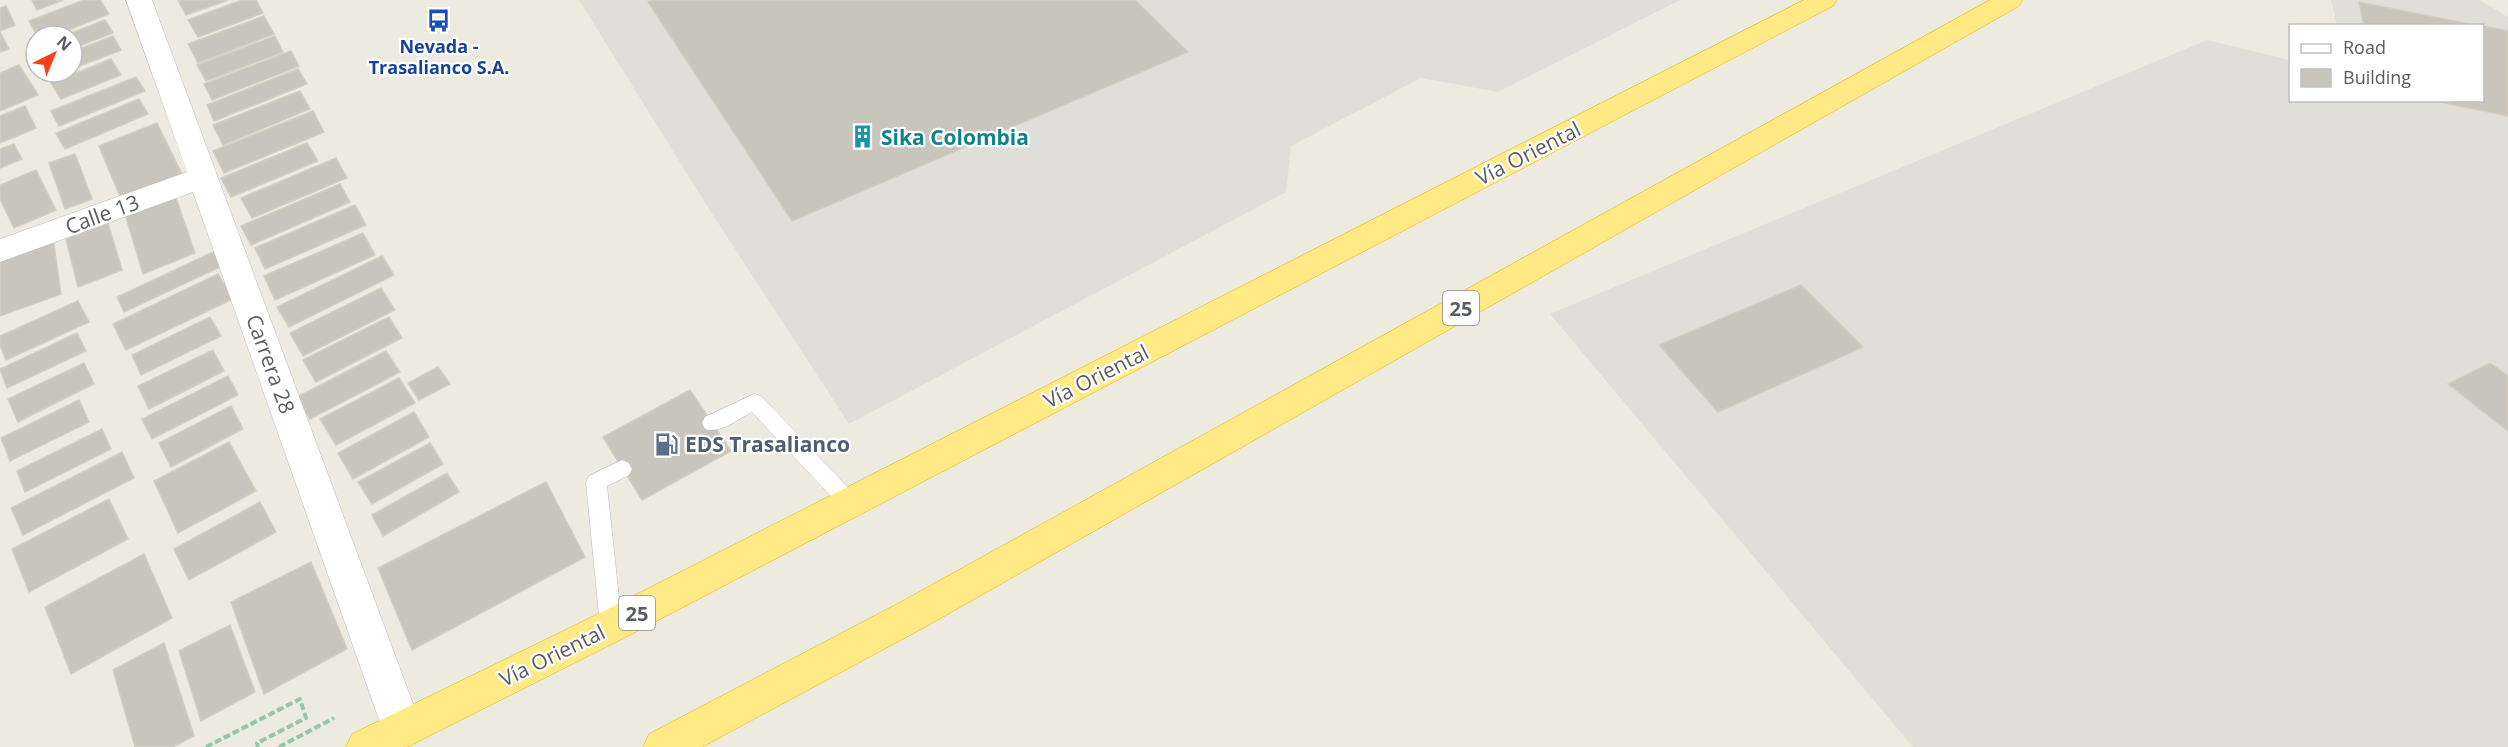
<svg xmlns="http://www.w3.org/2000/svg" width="2508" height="747" font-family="'Open Sans',sans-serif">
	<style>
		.industrial { fill: #e0ded8 }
		.building { fill: #c8c5bd; stroke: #d2cdbe; stroke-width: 1.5 }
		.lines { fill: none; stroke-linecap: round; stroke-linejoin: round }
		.lane-casing { stroke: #b8bac0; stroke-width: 1 }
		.street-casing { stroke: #b8bac0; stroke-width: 1 }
		.highway-casing { stroke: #edb600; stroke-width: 1 }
		.path { stroke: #93c8a6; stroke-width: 4; stroke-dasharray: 7 3; stroke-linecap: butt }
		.lane { fill: #fff; fill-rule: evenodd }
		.street { fill: #fff; fill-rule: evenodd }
		.highway { fill: #ffea85; fill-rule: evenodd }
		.labels { text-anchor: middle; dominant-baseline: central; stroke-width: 4.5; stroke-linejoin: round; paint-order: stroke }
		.far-transit-label { font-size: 18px; font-weight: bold; fill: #164399; stroke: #fff }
		.shield { fill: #fff; stroke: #8b8d91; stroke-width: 1.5 }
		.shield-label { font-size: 20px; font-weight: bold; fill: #595c62 }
		.culture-label { font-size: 21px; font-weight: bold; fill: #0d838f; stroke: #fff; text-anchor: start }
		.street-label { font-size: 21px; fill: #595c62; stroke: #fff }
		.service-label { font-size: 21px; font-weight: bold; fill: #4e5e75; stroke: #fff; text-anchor: start }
	</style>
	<rect width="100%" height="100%" fill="#edebe0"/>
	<g class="industrial">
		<polygon points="579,0 1680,0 1498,92 1421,78 1291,146 1286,192 849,424 709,209"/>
		<polygon points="2331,0 2480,0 2508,17 2508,747 1913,747 1550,314 2207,40 2290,60 2290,100 2482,100 2482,26 2337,25"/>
	</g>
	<g class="building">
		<polygon points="32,0 63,0 37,10"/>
		<polygon points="84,0 100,0 109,14 53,36 37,36 29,21"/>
		<polygon points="178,0 228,0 186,15"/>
		<polygon points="242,0 256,0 263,13 198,37 188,20"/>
		<polygon points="654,0 1135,0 1188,52 792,221 648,2"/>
		<polygon points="2359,2 2480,26 2364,26"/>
		<polygon points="6,6 15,25 0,31 0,8"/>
		<polygon points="264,16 274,34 198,63 188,44"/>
		<polygon points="105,20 113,33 72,49 72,36 64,36"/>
		<polygon points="2482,26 2508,31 2508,116 2430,100 2482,100"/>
		<polygon points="0,32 9,49 0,52"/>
		<polygon points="113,36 121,50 72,69 72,52"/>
		<polygon points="275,36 283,52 206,81 197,65"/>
		<polygon points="291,51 299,66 212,100 204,84"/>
		<polygon points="111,59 121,75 61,99 51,83"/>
		<polygon points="19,65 38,95 0,111 0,73"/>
		<polygon points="298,69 307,84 214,121 207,105"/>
		<polygon points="136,77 145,91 59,126 51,111"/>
		<polygon points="300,91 310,109 223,145 213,125"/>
		<polygon points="139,99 148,114 65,149 56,133"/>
		<polygon points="25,106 36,128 0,143 0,116"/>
		<polygon points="313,111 324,132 224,173 213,151"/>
		<polygon points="157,123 183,176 122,201 99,146"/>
		<polygon points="307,143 318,161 231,197 221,178"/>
		<polygon points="14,144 22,159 0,168 0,149"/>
		<polygon points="75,154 92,199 65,209 49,163"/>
		<polygon points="336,158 347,178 252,218 241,198"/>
		<polygon points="36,170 56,210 14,228 0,199 0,185"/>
		<polygon points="340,184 350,202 251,245 241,226"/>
		<polygon points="175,195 195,253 143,274 125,214"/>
		<polygon points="355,205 366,225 265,269 255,248"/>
		<polygon points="108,223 122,270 78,287 66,239"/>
		<polygon points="363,233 375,255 275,300 264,276"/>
		<polygon points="53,238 61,294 0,316 0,256"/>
		<polygon points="213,252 222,266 124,312 117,297"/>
		<polygon points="382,256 394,275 289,327 277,307"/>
		<polygon points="218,274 233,299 126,350 113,324"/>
		<polygon points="1801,285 1863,347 1718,412 1659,345"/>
		<polygon points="381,288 395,310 303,356 290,333"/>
		<polygon points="78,301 89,322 6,360 0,345 0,336"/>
		<polygon points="210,317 221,336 141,375 132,355"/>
		<polygon points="389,317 402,338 316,382 303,360"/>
		<polygon points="77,333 86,351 7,388 0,369"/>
		<polygon points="213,350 224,371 149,409 138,386"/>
		<polygon points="386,351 400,372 310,419 297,397"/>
		<polygon points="84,363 94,384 18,422 8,399"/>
		<polygon points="2490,363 2508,376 2508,431 2448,384"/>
		<polygon points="438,367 450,384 419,400 408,383"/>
		<polygon points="228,376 238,395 152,439 142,419"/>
		<polygon points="399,378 415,403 336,445 320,419"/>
		<polygon points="690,390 731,451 642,500 603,437"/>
		<polygon points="79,400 89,422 10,461 1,438"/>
		<polygon points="231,406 243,429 171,467 159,443"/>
		<polygon points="414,412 429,437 353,479 338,453"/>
		<polygon points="102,429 111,449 25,492 17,471"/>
		<polygon points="229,442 256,491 178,533 154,481"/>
		<polygon points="430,443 443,464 372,504 358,482"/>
		<polygon points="122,452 134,478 23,535 11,508"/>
		<polygon points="447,473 459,492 383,536 372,515"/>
		<polygon points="546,482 585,557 412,650 378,568"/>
		<polygon points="109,499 128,539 29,592 12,549"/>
		<polygon points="260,502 276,532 189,580 174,549"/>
		<polygon points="144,554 172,618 71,674 45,607"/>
		<polygon points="311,562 347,649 264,694 231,602"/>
		<polygon points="230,625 255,692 201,721 179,651"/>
		<polygon points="164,643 194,736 173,747 135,747 113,670"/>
	</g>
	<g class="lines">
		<defs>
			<g id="lane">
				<path d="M 754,394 L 761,396 L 857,497 L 860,503 L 857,509 L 850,512 L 843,509 L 752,412 C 738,419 720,434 705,429 L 702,423 L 705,417 Z"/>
				<polygon points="622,460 629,463 632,469 629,475 607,486 622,626 619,633 611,636 603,633 600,626 586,482 589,476"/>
			</g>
			<polygon id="street" points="126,0 152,0 422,728 416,741 402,747 388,741 382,728 193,192 0,262 0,239 187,172"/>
			<g id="highway">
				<polygon points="1804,0 1837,0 1833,6 624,638 407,747 346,747 352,734 598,614"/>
				<polygon points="1990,0 2023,0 2019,6 925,627 702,747 643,747 649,734 899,603"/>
			</g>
		</defs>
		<use href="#lane" class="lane-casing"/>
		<use href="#street" class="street-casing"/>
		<use href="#highway" class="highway-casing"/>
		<g class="path">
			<polyline points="206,747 300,699 306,718 257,743 258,747"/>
			<polyline points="279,747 334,718"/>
		</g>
		<use href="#lane" class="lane"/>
		<use href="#street" class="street"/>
		<use href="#highway" class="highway"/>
	</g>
	<defs>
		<symbol id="bus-bare" viewBox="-9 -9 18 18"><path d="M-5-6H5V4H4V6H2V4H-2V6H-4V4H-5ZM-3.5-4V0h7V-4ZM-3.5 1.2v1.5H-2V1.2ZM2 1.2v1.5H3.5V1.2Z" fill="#1a4fb4" stroke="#fff" stroke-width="2.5" paint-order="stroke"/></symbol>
		<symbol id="building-bare" viewBox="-9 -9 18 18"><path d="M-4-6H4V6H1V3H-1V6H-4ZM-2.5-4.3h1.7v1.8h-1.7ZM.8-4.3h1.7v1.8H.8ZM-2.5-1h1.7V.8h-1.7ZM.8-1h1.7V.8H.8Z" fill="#0f9aa8" stroke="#fff" stroke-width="2.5" paint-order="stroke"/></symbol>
		<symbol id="fuel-bare" viewBox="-9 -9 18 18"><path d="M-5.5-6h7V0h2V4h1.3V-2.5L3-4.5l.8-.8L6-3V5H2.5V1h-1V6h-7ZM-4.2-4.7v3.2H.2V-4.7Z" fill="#5c6f8a" stroke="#fff" stroke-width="2.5" paint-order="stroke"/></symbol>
	</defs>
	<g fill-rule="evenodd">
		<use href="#bus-bare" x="422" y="4" width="33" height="33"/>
		<use href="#building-bare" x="846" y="120" width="33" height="33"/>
		<use href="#fuel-bare" x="650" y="428" width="33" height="33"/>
	</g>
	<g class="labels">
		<g class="far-transit-label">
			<text x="439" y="46">Nevada -<tspan x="439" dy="21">Trasalianco S.A.</tspan></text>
		</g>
		<g class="shield">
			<rect x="1443" y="291" width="36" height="34" rx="4.5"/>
			<rect x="619" y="596" width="36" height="34" rx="4.5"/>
		</g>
		<g class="shield-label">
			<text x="1461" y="308">25</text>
			<text x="637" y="613">25</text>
		</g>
		<g class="culture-label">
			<text x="881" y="137">Sika Colombia</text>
		</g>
		<g class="street-label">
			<text transform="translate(1528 153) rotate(-27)">Vía Oriental</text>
			<text transform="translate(102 214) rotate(-20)">Calle 13</text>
			<text transform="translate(271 364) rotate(70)">Carrera 28</text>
			<text transform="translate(1096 376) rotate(-27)">Vía Oriental</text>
			<text transform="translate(552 655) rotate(-26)">Vía Oriental</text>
		</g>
		<g class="service-label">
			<text x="685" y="444">EDS Trasalianco</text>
		</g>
	</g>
	<rect x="2289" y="24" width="195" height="78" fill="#ffffff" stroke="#bdbec0" stroke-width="1.5"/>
	<rect x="2301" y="44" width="30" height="9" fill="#ffffff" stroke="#bdbec0" stroke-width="1.5"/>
	<text x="2343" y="54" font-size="18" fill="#595c62">Road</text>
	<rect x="2301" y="69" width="30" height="18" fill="#c8c5bd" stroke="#bdbec0" stroke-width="1.5"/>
	<text x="2343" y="84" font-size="18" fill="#595c62">Building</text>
	<g transform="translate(54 54) rotate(43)"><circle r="28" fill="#ffffff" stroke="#bdbec0" stroke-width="1.5"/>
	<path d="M0-4.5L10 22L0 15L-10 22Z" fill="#f5401e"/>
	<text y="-9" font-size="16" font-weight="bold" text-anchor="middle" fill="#595c62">N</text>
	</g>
</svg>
